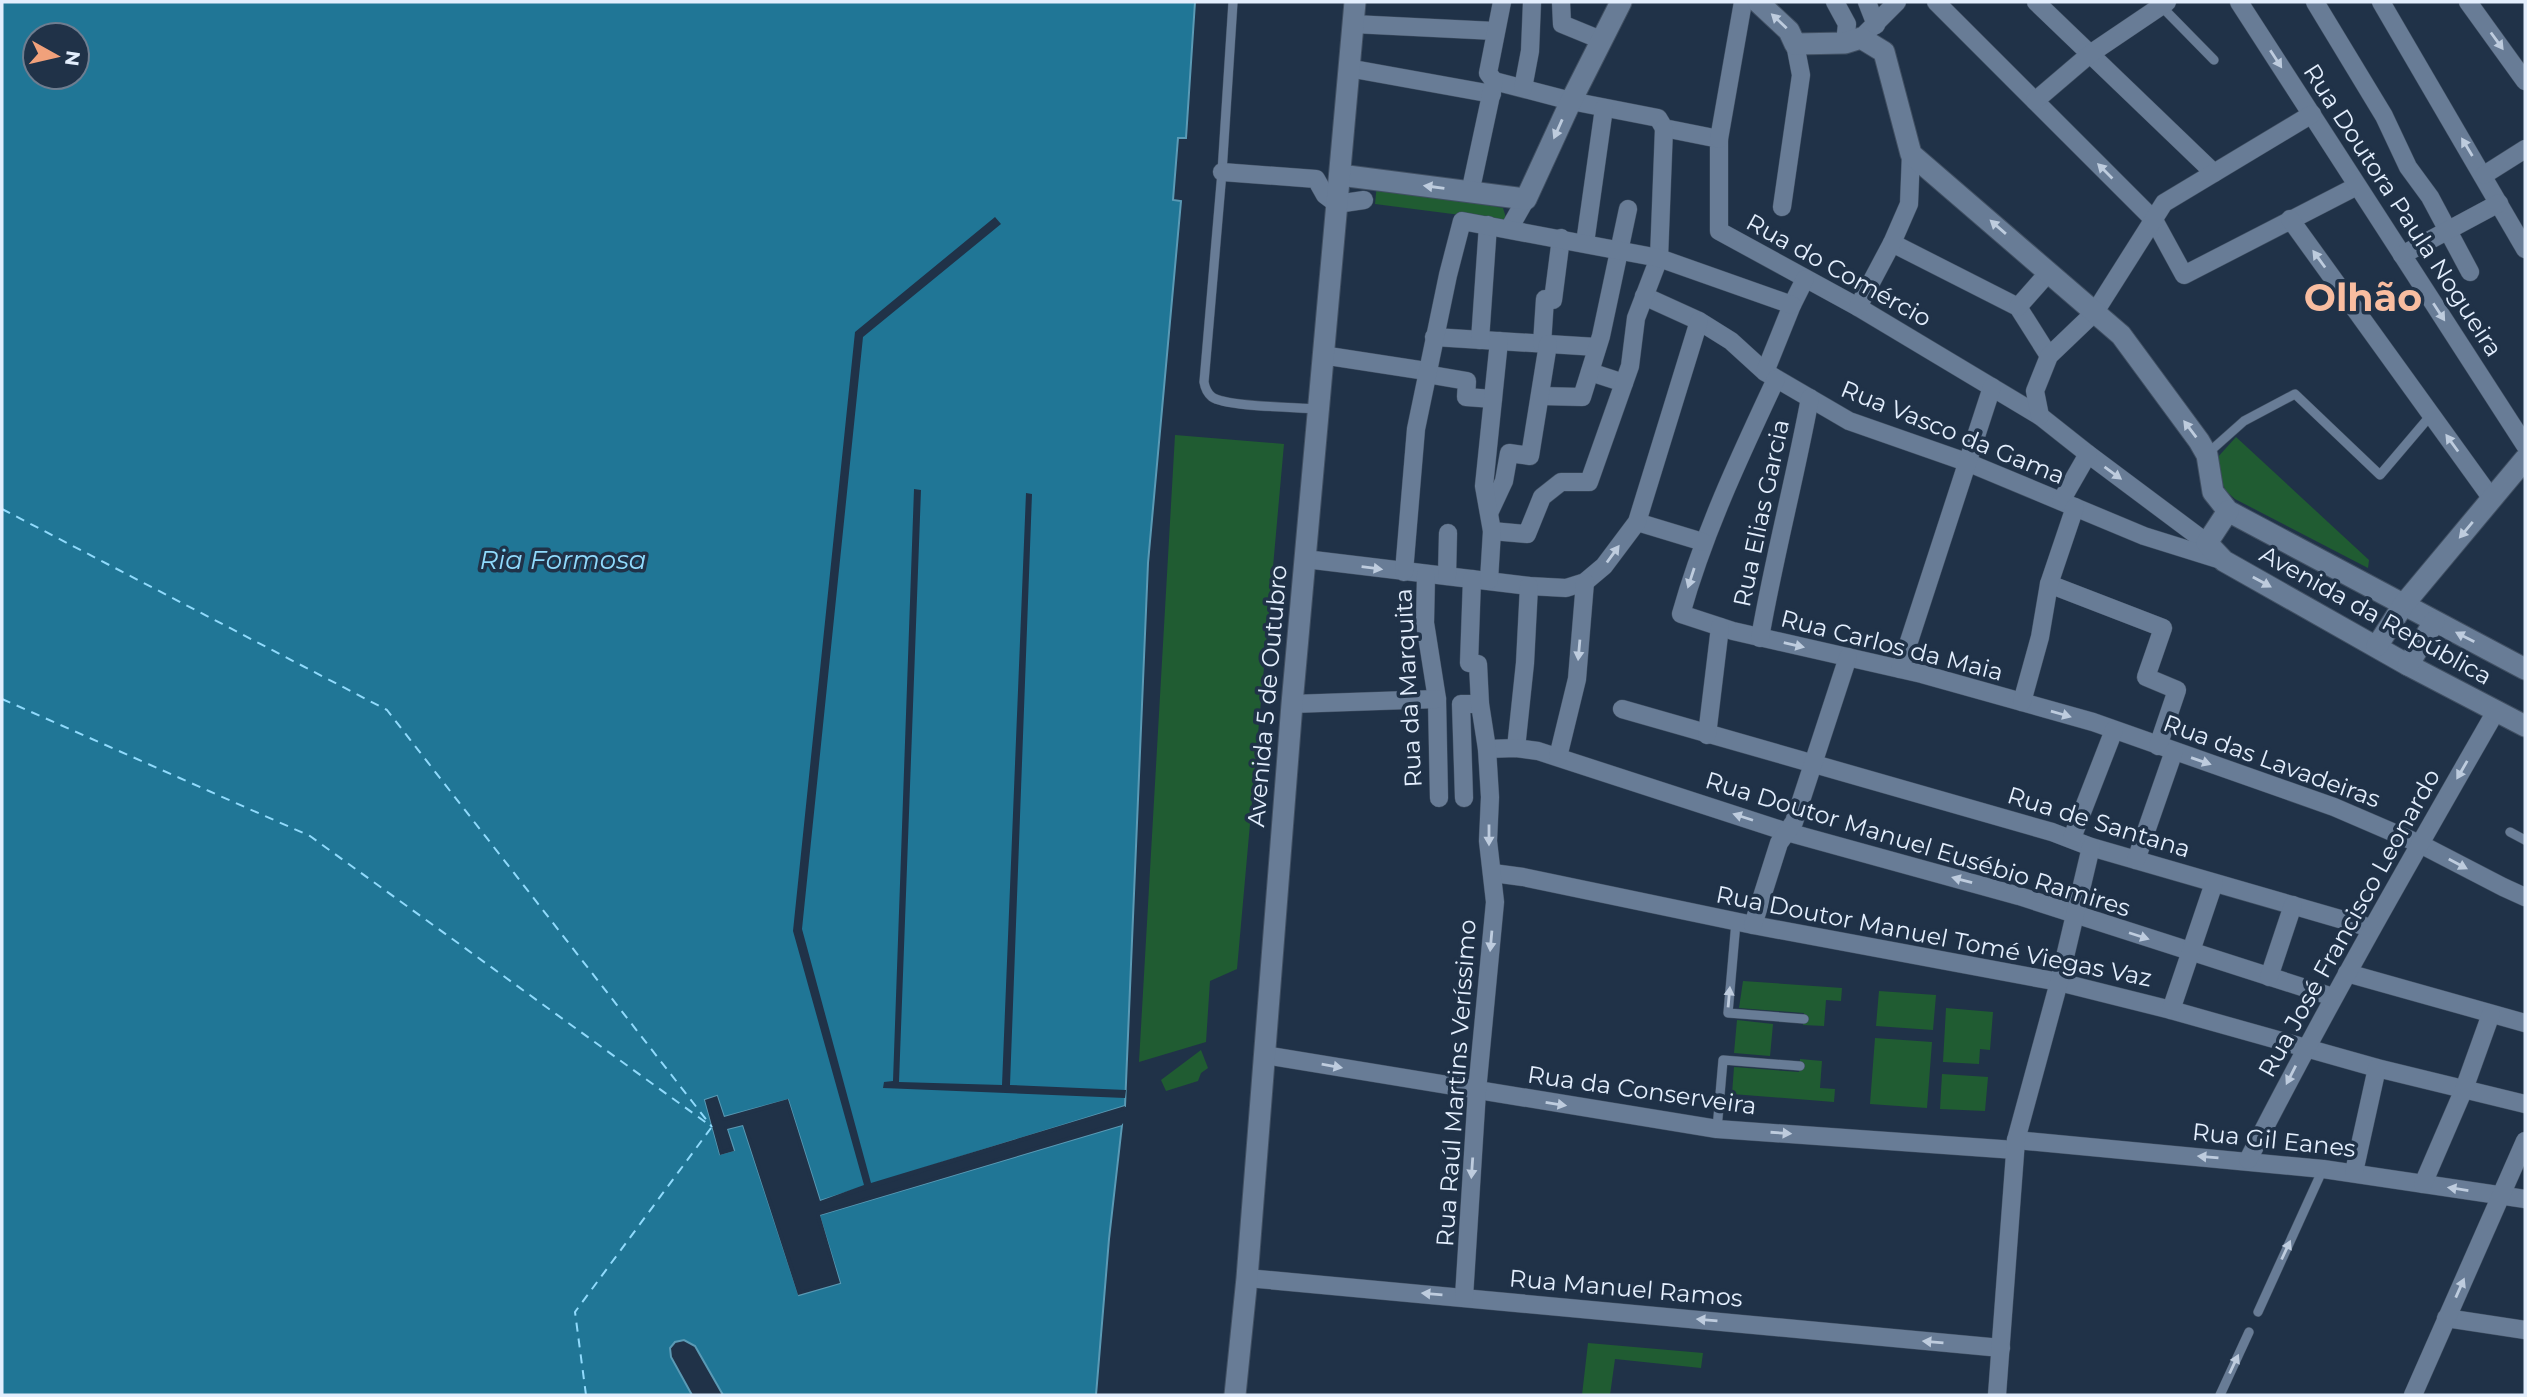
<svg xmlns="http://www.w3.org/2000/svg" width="2527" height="1397" font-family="Montserrat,sans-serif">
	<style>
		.green { fill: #205c32 }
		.water { fill: #207696; stroke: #5a9ab5; stroke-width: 2; fill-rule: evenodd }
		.pier { fill: #203248 }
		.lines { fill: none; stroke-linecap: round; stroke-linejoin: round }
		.ferry { stroke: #90dafc; stroke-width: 2; stroke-dasharray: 9 7; stroke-linecap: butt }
		.lane-casing { stroke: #415063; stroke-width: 10 }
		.street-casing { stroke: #415063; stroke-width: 19 }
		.secondary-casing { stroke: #415063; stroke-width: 23 }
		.lane { stroke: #687c96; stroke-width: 9 }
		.street { stroke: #687c96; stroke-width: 18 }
		.secondary { stroke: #687c96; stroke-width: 21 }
		.oneway { fill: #beccde }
		.labels { text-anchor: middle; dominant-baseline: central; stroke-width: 7; stroke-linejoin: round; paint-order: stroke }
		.street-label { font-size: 24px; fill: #e3eefd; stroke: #203248 }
		.water-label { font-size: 26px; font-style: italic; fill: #90dafc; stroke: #203248 }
		.town-label { font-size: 38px; font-weight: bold; fill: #f9bda0; stroke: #203248 }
	</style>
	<rect width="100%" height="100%" fill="#203248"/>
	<g class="green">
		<polygon points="1377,184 1503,208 1507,221 1375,204"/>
		<polygon points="1175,435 1284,444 1237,969 1210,981 1206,1042 1139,1062"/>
		<polygon points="2236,437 2369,560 2368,568 2235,499 2226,491 2222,483 2217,458"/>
		<polygon points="1743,981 1842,988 1841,1001 1826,1000 1824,1026 1803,1025 1804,1013 1739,1008"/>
		<polygon points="1879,991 1936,995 1933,1030 1876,1026"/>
		<polygon points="1946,1008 1993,1012 1990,1050 1980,1049 1979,1064 1943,1062"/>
		<polygon points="1737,1020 1773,1024 1770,1056 1734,1053"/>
		<polygon points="1875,1038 1932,1042 1927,1108 1870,1104"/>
		<polygon points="1201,1050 1208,1068 1201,1073 1198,1081 1166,1091 1161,1080"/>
		<polygon points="1800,1059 1822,1061 1820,1088 1835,1089 1834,1102 1732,1094 1734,1067 1799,1072"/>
		<polygon points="1942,1074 1988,1077 1985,1111 1940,1109"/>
		<polygon points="1588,1343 1703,1353 1701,1368 1615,1359 1610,1395 1582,1395"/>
	</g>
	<path class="water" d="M 2,2 L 1195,2 L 1186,138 L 1178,138 L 1173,200 L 1181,201 L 1148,563 L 1125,1106 L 820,1201 L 788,1100 L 724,1117 L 717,1096 L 705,1100 L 720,1154 L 734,1150 L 727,1129 L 743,1125 L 799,1295 L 840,1283 L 819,1215 L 1122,1125 L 1109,1239 L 1096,1395 L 723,1395 L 695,1346 L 684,1340 L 675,1342 L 670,1348 L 671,1357 L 692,1395 L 2,1395 ZM 35,35 L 77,35 L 77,77 L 35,77 Z"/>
	<g class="pier">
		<polygon points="995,217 1001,224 863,337 802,929 871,1183 1125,1106 1124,1110 820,1204 816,1202 786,1104 724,1121 721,1119 714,1100 709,1102 723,1150 730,1148 724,1127 742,1121 746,1123 801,1291 836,1280 816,1216 818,1212 1121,1121 1122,1125 820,1215 840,1283 798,1295 743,1125 727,1129 734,1151 720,1155 705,1100 717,1096 724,1117 788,1099 820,1201 864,1185 793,931 855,332"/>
		<polygon points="914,489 921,490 899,1082 1002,1085 1026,493 1032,494 1010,1085 1126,1090 1125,1098 883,1088 884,1082 893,1081"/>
	</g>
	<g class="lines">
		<g class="ferry">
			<polyline points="2,509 387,710 712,1127"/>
			<polyline points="2,699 310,836 708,1124"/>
			<polyline points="586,1395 575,1312 711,1128"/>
		</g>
		<defs>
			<g id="lane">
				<path d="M 1233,2 L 1222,172 L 1204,382 C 1205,388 1207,393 1212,397 C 1226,407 1297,407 1318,409"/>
				<polyline points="2161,6 2214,60"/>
				<polyline points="2208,453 2244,421 2295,394 2380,475 2431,415"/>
				<polyline points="2510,832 2525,840"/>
				<polyline points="1736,922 1728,1013 1804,1019"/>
				<polyline points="1717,1129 1723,1060 1800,1066"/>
				<polyline points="2258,1312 2323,1169"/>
				<polyline points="2220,1395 2249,1332"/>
			</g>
			<g id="street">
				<polyline points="1561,2 1562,24 1601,40"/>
				<polyline points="1835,2 1847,24 1845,43"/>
				<polyline points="1867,2 1876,25"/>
				<polyline points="1936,2 2154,220 2184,275 2357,186"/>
				<polyline points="2036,2 2214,173"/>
				<polyline points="2239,2 2525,445"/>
				<polyline points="2315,2 2384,116 2408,167 2430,197 2470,272"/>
				<polyline points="2381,2 2525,249"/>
				<polyline points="2468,2 2525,81"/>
				<polyline points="1353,24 1495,31"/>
				<polyline points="1861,38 1897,2"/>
				<polyline points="1348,68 1492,94"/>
				<polyline points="1494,81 1571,101 1658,118 1664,128 1719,139 1719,231 1858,307 2040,416 2088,454 2207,543"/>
				<polyline points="1523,88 1530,51 1532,2"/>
				<polyline points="2035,101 2090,54 2167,2"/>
				<polyline points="1719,139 1743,2"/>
				<polyline points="1222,172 1316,179 1325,195 1337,204 1364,200"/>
				<polyline points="2484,175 2525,149"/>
				<polyline points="1470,193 1494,81 1488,73 1502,2"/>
				<polyline points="1782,207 1801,75 1795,44"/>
				<polyline points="2290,219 2492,499"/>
				<polyline points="1509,229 1526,199"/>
				<polyline points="1585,243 1604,108"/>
				<polyline points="1892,243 2018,307 2049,356"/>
				<polyline points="2402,255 2499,203"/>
				<polyline points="1644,296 1699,321 1731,341 1765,372 1849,421 1969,463 2144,536 2224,561"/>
				<polyline points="1858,307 1892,243 1909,204 1911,154"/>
				<polyline points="2018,307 2049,272"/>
				<polyline points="1434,337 1597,347"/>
				<polyline points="1480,340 1488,225"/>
				<polyline points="1542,344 1545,299 1553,300 1561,238"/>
				<polyline points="1322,355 1426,371"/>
				<polyline points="1590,372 1624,383"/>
				<polyline points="1765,372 1792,305 1805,279"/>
				<polyline points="1426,374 1467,381 1466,397 1493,399"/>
				<path d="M 1776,379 C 1740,456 1704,532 1681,614 L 1733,631 L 1922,674 L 2093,722 L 2334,807 L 2420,844 L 2503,887 L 2525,897"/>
				<polyline points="1541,396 1582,397 1601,336 1628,209"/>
				<polyline points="2040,416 2035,391 2049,356 2095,312 2164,203 2312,114"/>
				<polyline points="2061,501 2088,454"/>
				<polyline points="1490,511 1504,481 1509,453 1530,456 1548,344"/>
				<polyline points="1637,522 1703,542"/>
				<polyline points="1492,531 1527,534 1542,497 1561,482 1589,482 1630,366 1636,318 1659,258 1664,128"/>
				<polyline points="1305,559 1529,586 1566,588 1585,582 1604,566 1637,522 1699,321"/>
				<polyline points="1404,572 1416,429 1448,275 1462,221 1659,258 1792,305"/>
				<polyline points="1426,575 1425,623 1437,699 1439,798"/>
				<polyline points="1447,576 1448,533"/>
				<polyline points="1489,580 1492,531 1484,486 1499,341"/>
				<polyline points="2049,584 2163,628 2146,677 2177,690 2158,746"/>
				<path d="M 1760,638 C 1774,557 1795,479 1810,398"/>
				<polyline points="1900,669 1992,387"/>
				<polyline points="2022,702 2040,637 2049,584 2075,507"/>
				<polyline points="1292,704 1437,699"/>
				<polyline points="1622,709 2052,832 2091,847 2371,928"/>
				<polyline points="1707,735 1720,627"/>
				<polyline points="1516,748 1525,663 1529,586"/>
				<polyline points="1487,749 1516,748 1538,751 1787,832 2019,896 2333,997"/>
				<polyline points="1558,757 1577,679 1585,582"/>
				<polyline points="1464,798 1461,704 1480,704"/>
				<polyline points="2072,838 2114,730"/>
				<polyline points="2136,860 2174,751"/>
				<polyline points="1493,873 1523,877 1753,925 2059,982 2171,1010 2377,1068 2525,1104"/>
				<polyline points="1753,925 1779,843 1794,822 1848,657"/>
				<polyline points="2347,973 2525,1023"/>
				<polyline points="2269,977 2293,905"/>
				<polyline points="2171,1010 2214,883"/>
				<polyline points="1264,1055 1717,1129 2015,1150"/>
				<polyline points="2016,1140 2323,1169 2525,1199"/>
				<path d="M 2248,1160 C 2326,1007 2411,859 2496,711"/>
				<polyline points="2354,1172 2377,1068"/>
				<polyline points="2423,1184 2464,1089 2491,1014"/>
				<polyline points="1247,1278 2001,1348"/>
				<polyline points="1464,1297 1477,1091 1495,902 1488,841 1490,797 1487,749 1480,704 1478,664 1469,663 1472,579"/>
				<polyline points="2446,1318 2525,1330"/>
				<polyline points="1997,1395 2016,1140 2059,982 2091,847"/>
				<polyline points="2413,1395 2525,1141"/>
			</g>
			<g id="secondary">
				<polyline points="1758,2 1789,31 1795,44 1845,43 1861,38 1884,52 1911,154 2121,335 2199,441 2207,455 2213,492 2228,511 2525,669"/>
				<polyline points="1340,175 1526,199 1571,101 1621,2"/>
				<polyline points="2228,511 2207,543 2224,561 2408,665 2525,726"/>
				<polyline points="2377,646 2404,604 2525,459"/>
				<polyline points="2408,665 2434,622"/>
				<polyline points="1235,1395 1247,1278 1292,704 1355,2"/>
			</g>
		</defs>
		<use href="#lane" class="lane-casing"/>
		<use href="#street" class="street-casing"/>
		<use href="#secondary" class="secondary-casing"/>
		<use href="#lane" class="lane"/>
		<use href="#street" class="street"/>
		<use href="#secondary" class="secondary"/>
	</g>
	<defs><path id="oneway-solid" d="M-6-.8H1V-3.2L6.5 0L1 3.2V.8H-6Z" transform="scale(1.75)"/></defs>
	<g class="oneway">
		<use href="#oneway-solid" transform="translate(1779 21) rotate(-137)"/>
		<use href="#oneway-solid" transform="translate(2497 41) rotate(54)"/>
		<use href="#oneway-solid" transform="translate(2276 59) rotate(57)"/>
		<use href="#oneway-solid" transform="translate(1558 129) rotate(114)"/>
		<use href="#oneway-solid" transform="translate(2467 147) rotate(-121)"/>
		<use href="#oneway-solid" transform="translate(2105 171) rotate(-135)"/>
		<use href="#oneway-solid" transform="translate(1434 187) rotate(-172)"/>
		<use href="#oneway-solid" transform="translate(1998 227) rotate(-139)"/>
		<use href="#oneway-solid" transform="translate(2319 259) rotate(-126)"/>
		<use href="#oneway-solid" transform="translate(2439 312) rotate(57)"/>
		<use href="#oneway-solid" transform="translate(2190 429) rotate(-127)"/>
		<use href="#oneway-solid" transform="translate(2452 443) rotate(-126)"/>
		<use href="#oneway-solid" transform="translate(2113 473) rotate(36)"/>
		<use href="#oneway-solid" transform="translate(2466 530) rotate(130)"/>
		<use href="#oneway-solid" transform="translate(1613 554) rotate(-54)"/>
		<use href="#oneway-solid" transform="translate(1372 568) rotate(7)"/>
		<use href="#oneway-solid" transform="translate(1691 578) rotate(108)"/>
		<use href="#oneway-solid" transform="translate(2262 582) rotate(29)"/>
		<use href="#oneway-solid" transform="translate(2465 637) rotate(-153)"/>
		<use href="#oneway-solid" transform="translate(1794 645) rotate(13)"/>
		<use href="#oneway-solid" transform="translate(1579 650) rotate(95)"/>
		<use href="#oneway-solid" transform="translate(2061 714) rotate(16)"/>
		<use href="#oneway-solid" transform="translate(2201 761) rotate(19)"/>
		<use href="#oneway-solid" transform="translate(2462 770) rotate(120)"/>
		<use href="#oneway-solid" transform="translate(1743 817) rotate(-162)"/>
		<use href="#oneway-solid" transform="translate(1489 835) rotate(90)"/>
		<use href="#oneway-solid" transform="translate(2458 864) rotate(28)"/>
		<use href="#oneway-solid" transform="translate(1962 880) rotate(-165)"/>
		<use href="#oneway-solid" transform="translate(2139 936) rotate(18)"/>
		<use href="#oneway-solid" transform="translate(1491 941) rotate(95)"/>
		<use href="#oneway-solid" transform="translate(1729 997) rotate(-85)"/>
		<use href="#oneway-solid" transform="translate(1332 1066) rotate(10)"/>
		<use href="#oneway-solid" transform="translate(2291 1075) rotate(117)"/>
		<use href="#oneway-solid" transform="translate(1556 1104) rotate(9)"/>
		<use href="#oneway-solid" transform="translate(1781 1133) rotate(4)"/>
		<use href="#oneway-solid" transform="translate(2208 1157) rotate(-175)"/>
		<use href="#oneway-solid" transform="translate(1472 1168) rotate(94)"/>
		<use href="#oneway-solid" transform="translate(2458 1189) rotate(-171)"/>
		<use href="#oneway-solid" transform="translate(2286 1250) rotate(-65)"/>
		<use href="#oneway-solid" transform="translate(2460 1288) rotate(-66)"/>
		<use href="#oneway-solid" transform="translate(1432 1294) rotate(-175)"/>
		<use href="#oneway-solid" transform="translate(1707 1320) rotate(-175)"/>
		<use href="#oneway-solid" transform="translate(1933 1342) rotate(-175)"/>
		<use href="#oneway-solid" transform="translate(2234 1364) rotate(-65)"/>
	</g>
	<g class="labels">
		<g class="street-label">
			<text transform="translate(2403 210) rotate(57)">Rua Doutora Paula Nogueira</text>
			<text transform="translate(1839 270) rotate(29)">Rua do Comércio</text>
			<text transform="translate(1953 432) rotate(22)">Rua Vasco da Gama</text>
			<text transform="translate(1761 513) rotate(-78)">Rua Elias Garcia</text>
			<text transform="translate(2376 615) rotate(29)">Avenida da República</text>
			<text transform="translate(1892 645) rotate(14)">Rua Carlos da Maia</text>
			<text transform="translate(1408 688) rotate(-93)">Rua da Marquita</text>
			<text transform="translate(1267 696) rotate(-85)">Avenida 5 de Outubro</text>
			<text transform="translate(2272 761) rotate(20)">Rua das Lavadeiras</text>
			<text transform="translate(2099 822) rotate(17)">Rua de Santana</text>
			<text transform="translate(1918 844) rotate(17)">Rua Doutor Manuel Eusébio Ramires</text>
			<text transform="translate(2349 923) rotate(-61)">Rua José Francisco Leonardo</text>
			<text transform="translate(1934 936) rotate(11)">Rua Doutor Manuel Tomé Viegas Vaz</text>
			<text transform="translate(1456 1083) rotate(-86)">Rua Raúl Martins Veríssimo</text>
			<text transform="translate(1642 1090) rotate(8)">Rua da Conserveira</text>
			<text transform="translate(2274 1140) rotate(6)">Rua Gil Eanes</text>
			<text transform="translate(1626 1288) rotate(5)">Rua Manuel Ramos</text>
		</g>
		<g class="water-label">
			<text x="563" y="560">Ria Formosa</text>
		</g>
		<g class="town-label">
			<text x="2363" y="297">Olhão</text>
		</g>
	</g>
	<rect width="2527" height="1397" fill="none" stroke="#e3eefd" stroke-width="7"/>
	<g transform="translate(56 56) rotate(98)"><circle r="33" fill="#203248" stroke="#6e7d90" stroke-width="2"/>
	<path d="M0-5L12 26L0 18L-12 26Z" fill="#f1a17b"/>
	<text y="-10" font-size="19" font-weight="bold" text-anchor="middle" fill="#e3eefd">N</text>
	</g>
</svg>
